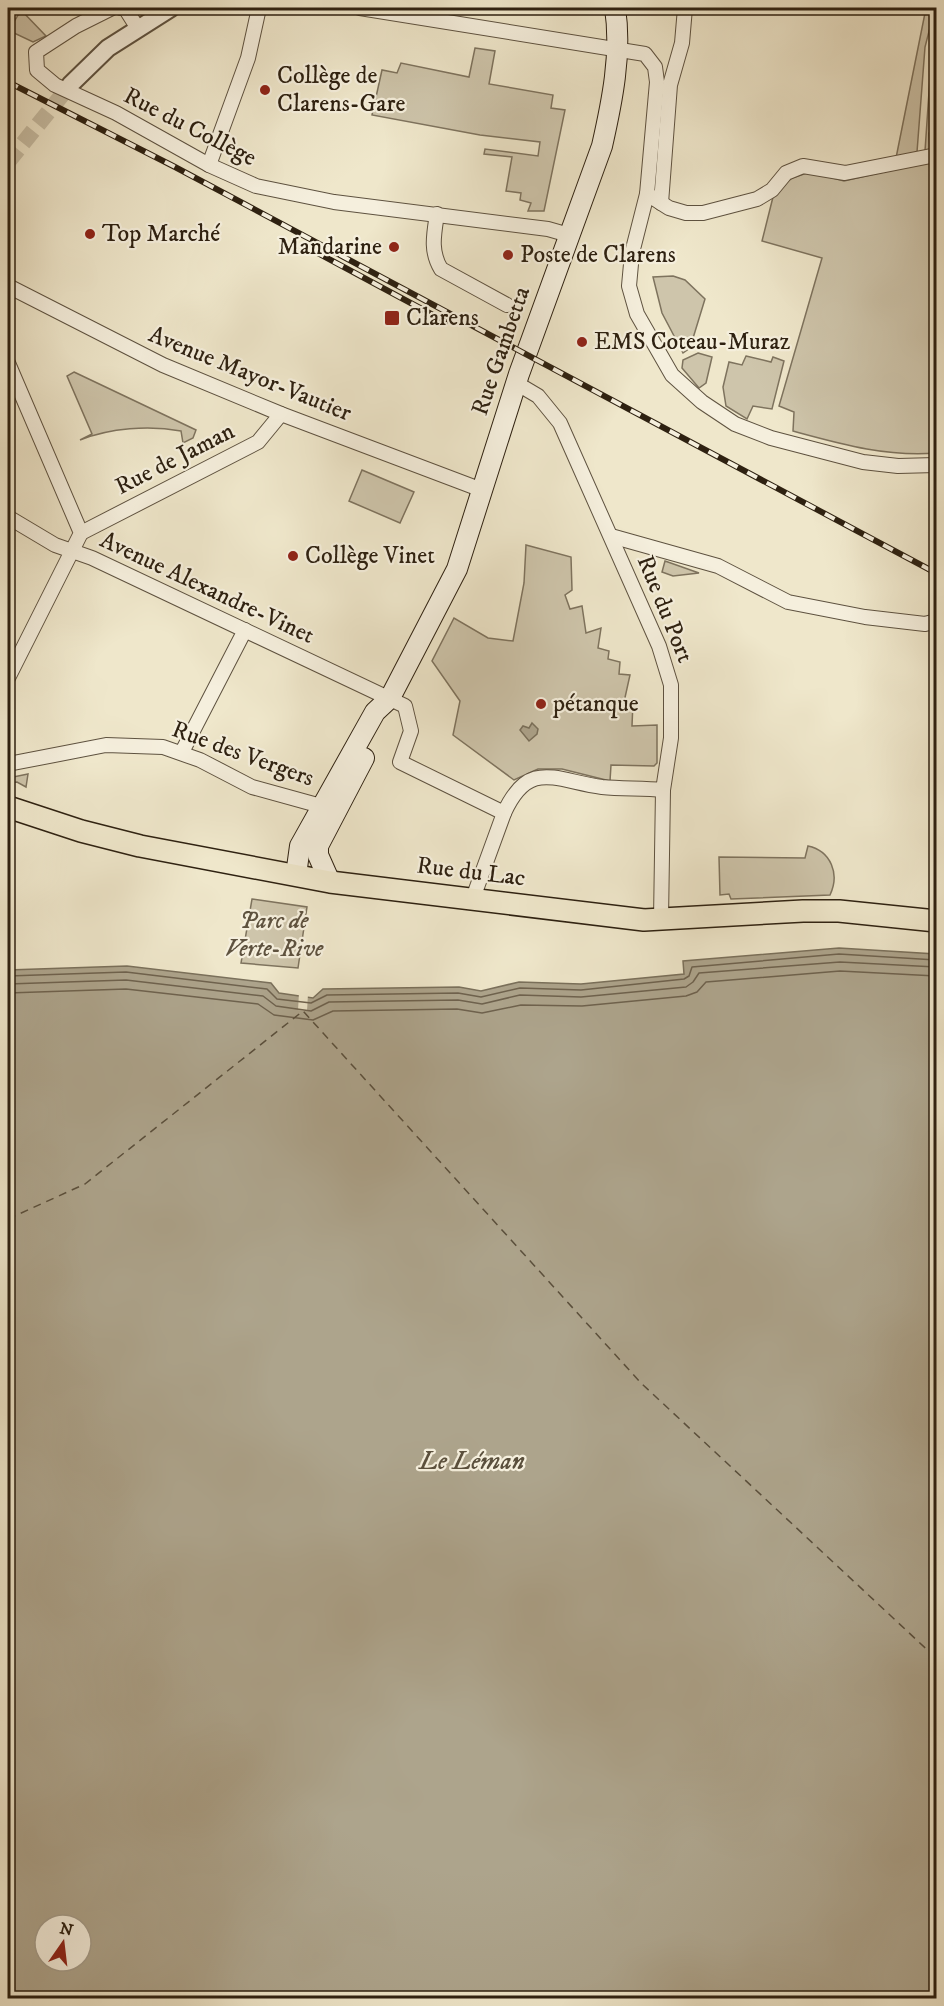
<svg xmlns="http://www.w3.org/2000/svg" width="944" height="2006" font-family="'IM FELL DW Pica',serif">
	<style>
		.green { fill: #cec5ab; stroke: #7e735e; stroke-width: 1.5 }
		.water { fill: #ada48c; stroke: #7a705b; stroke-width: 1.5; fill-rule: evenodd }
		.pier { fill: #efe7cb }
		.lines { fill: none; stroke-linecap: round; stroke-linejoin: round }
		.shore { stroke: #6e624e; stroke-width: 1.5 }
		.ferry { stroke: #5a4f3c; stroke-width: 1.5; stroke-dasharray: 8 6; stroke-linecap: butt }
		.tertiary-tunnel { stroke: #c8bfa6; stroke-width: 16; stroke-dasharray: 16 8; stroke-linecap: butt }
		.minor-casing { stroke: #5e5240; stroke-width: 16 }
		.tertiary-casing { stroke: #5e5240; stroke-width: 20 }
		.secondary-casing { stroke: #2e2111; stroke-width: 22 }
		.primary-casing { stroke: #2e2111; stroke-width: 24 }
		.minor { stroke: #f5efdd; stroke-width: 14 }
		.tertiary { stroke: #f5efdd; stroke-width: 16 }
		.secondary { stroke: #f5efdd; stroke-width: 20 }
		.primary { stroke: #efe7cb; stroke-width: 21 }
		.rail-casing { stroke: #2e2111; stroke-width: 6 }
		.rail { stroke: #f5efdd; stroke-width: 4; stroke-dasharray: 11; stroke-linecap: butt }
		.poi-dot { fill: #8f2418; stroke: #f5efdd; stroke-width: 2 }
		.labels { text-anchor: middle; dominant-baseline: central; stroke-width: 4.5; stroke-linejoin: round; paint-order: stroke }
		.poi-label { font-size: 24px; fill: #2e2111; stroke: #f5efdd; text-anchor: start }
		.street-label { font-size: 24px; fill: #2e2111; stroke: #f5efdd }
		.park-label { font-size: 24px; font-style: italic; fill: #5e523f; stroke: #f5efdd }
		.water-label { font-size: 26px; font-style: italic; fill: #5a4f3c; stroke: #f5efdd }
	</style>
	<rect width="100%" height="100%" fill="#efe7cb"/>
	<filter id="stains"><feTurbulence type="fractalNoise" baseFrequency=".00333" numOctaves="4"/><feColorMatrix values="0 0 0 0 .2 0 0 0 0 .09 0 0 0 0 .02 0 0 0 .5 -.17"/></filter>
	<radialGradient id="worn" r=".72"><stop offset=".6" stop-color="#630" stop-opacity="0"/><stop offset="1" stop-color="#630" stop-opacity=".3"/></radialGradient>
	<g class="green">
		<polygon points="926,8 935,8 925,47 917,152 896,158"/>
		<polygon points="21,10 46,36 33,42 14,33 12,25"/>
		<polygon points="475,48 495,51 489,84 553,95 551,108 565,110 544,211 528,211 531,203 520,200 521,193 506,191 512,157 484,154 485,149 538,156 540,142 480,135 372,115 382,70 397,73 401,63 469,77"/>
		<polygon points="932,48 936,49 936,131 929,133 930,150 925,151"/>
		<path d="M 936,160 L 936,453 C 886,457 841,444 793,431 L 794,412 L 779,406 L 822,258 L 762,241 L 774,193 L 792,178 L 810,172 L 844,181 Z"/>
		<polygon points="673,276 685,280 705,299 690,348 683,353 662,313 653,277"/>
		<polygon points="698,353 712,357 706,383 699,388 682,368 683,360"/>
		<polygon points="746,356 771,362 773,357 784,361 772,409 753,406 747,419 726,406 723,387 729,362 742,365"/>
		<path d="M 74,372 L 196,430 L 193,438 L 183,443 L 181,431 C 149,425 110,428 80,440 L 92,434 L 67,376 Z"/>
		<polygon points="362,470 414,492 400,523 349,501"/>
		<polygon points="526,545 571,557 572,590 565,595 570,609 582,606 586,633 601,628 598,648 609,651 608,659 620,662 619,674 630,675 624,702 633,702 632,726 657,725 657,763 654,766 611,765 610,781 562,769 538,769 514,780 453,735 460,701 432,661 454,618 488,638 513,641 524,583"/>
		<polygon points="665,561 699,573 673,576 662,572"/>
		<polygon points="28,774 26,787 17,782 8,783 8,778"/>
		<path d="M 808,846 C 831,851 840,874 830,895 L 731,899 L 729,894 L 720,895 L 719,857 L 805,858 Z"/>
		<polygon points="252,899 307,907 298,968 241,963"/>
	</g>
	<g class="water">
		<polygon points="532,723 538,729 537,734 529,741 520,730 523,726 529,728"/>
		<path d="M 839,948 L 936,954 L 936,1998 L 8,1998 L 8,970 L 127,966 L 271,983 L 279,993 L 313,998 L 323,989 L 459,987 L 481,991 L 519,982 L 581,984 L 684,974 L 683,961 ZM 45,1925 L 81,1925 L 81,1961 L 45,1961 Z"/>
	</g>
	<polygon class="pier" points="299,993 308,994 307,1011 298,1010"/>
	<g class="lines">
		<g class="shore">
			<polyline points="8,976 126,972 267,989 277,999 311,1003 327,995 458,993 481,997 520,988 581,990 684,979 689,976 692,967 839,954 936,960"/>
			<polyline points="8,984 126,980 263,996 276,1006 311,1011 329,1002 458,1000 482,1004 520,995 581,997 686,987 693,982 699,973 840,962 936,967"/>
			<polyline points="8,993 126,989 258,1004 274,1015 313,1020 333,1011 457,1009 482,1013 521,1005 582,1006 686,996 697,992 706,982 840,971 936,976"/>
		</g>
		<polyline class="ferry" points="8,1219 85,1184 303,1011 641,1383 936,1658"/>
		<polyline class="tertiary-tunnel" points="8,162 70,85"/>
		<defs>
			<g id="minor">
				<polyline points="112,8 76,26 36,52 37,70 55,85 116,113 209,165 256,186 334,202 548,229 569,235"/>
				<polyline points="121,8 125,8 137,27"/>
				<polyline points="360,8 645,54 655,67 657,82 647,194 632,253 629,286 637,314 672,375 702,402 735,424 771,438 863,462 898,466 936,465"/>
				<polyline points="209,165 248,58 259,8"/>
				<polyline points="647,194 669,208 686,213 703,213 757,199 772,190 786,173 803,166 845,173 936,155"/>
				<polyline points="661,203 670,85 682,43 685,8"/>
				<path d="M 437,214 C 434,234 430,251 441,269 L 507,305"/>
				<polyline points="8,286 163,365 281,414 482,490"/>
				<polyline points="8,363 81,533 8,678"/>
				<polyline points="516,383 538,396 560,423 659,646 671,685 671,738 663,790 661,919"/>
				<path d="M 8,517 L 55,545 L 92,558 L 405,706 L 411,731 L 400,762 L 504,813 C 529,758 556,781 602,787 C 622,789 643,788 663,790"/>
				<polyline points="81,533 258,442 281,414"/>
				<polyline points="611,536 718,566 788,602 865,617 925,624 936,621"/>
				<polyline points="182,752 245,630"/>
				<polyline points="8,764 106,745 163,747 200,760 252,787 321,806"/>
				<polyline points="473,898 504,813"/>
			</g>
			<polyline id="tertiary" points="70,85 108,48 171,8"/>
			<g id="secondary">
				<path d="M 296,875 L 300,846 L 375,712 L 390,698 L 457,569 L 519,374 L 602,146 C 612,102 622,53 615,8"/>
				<polyline points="330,882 318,855 318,846 364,758"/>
			</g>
			<polyline id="primary" points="8,807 81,831 140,846 330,882 644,920 803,911 839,911 936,921"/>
		</defs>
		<use href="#minor" class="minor-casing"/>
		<use href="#tertiary" class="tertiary-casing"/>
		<use href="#secondary" class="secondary-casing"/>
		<use href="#primary" class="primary-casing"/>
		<use href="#minor" class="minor"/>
		<use href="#tertiary" class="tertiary"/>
		<use href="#secondary" class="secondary"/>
		<use href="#primary" class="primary"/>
		<defs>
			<g id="rail">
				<polyline points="8,82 175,167 936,573"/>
				<polyline points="314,251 446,322"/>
			</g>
		</defs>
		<use href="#rail" class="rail-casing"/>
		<use href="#rail" class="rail"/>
	</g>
	<g class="poi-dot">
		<circle cx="265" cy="90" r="6"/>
		<circle cx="90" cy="234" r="6"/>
		<circle cx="394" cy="247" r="6"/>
		<circle cx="508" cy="255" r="6"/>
		<rect x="384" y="310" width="16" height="16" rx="3"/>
		<circle cx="582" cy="342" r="6"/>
		<circle cx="293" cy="556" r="6"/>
		<circle cx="541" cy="704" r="6"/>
	</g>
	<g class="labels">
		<g class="poi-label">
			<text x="277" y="76">Collège de<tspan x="277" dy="28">Clarens-Gare</tspan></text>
			<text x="102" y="234">Top Marché</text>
			<text x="382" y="247" text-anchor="end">Mandarine</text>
			<text x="520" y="255">Poste de Clarens</text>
			<text x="406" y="318">Clarens</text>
			<text x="594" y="342">EMS Coteau-Muraz</text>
			<text x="305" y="556">Collège Vinet</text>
			<text x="553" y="704">pétanque</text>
		</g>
		<g class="street-label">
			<text transform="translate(190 127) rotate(27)">Rue du Collège</text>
			<text transform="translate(501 351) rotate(-71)">Rue Gambetta</text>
			<text transform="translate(250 374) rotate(22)">Avenue Mayor-Vautier</text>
			<text transform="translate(175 459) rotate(-27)">Rue de Jaman</text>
			<text transform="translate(207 588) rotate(25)">Avenue Alexandre-Vinet</text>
			<text transform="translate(665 609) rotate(68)">Rue du Port</text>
			<text transform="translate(243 754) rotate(20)">Rue des Vergers</text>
			<text transform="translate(471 872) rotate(7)">Rue du Lac</text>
		</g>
		<g class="park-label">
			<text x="274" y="921">Parc de<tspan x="274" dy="28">Verte-Rive</tspan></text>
		</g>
		<g class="water-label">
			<text x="472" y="1461">Le Léman</text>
		</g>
	</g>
	<rect width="944" height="2006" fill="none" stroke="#efe7cb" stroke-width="30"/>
	<rect x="9" y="9" width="926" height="1988" fill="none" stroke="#2e2111" stroke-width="3"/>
	<rect x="15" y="15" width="914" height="1976" fill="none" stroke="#2e2111" stroke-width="1.5"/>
	<g transform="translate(63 1943) rotate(14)"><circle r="28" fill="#f5efdd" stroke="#a59d8b" stroke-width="1.5"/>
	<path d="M0-4.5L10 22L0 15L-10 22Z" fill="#8f2418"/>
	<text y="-9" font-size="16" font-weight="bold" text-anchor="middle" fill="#2e2111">N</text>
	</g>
	<rect width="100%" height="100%" filter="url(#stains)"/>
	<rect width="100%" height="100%" fill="url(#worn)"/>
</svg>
